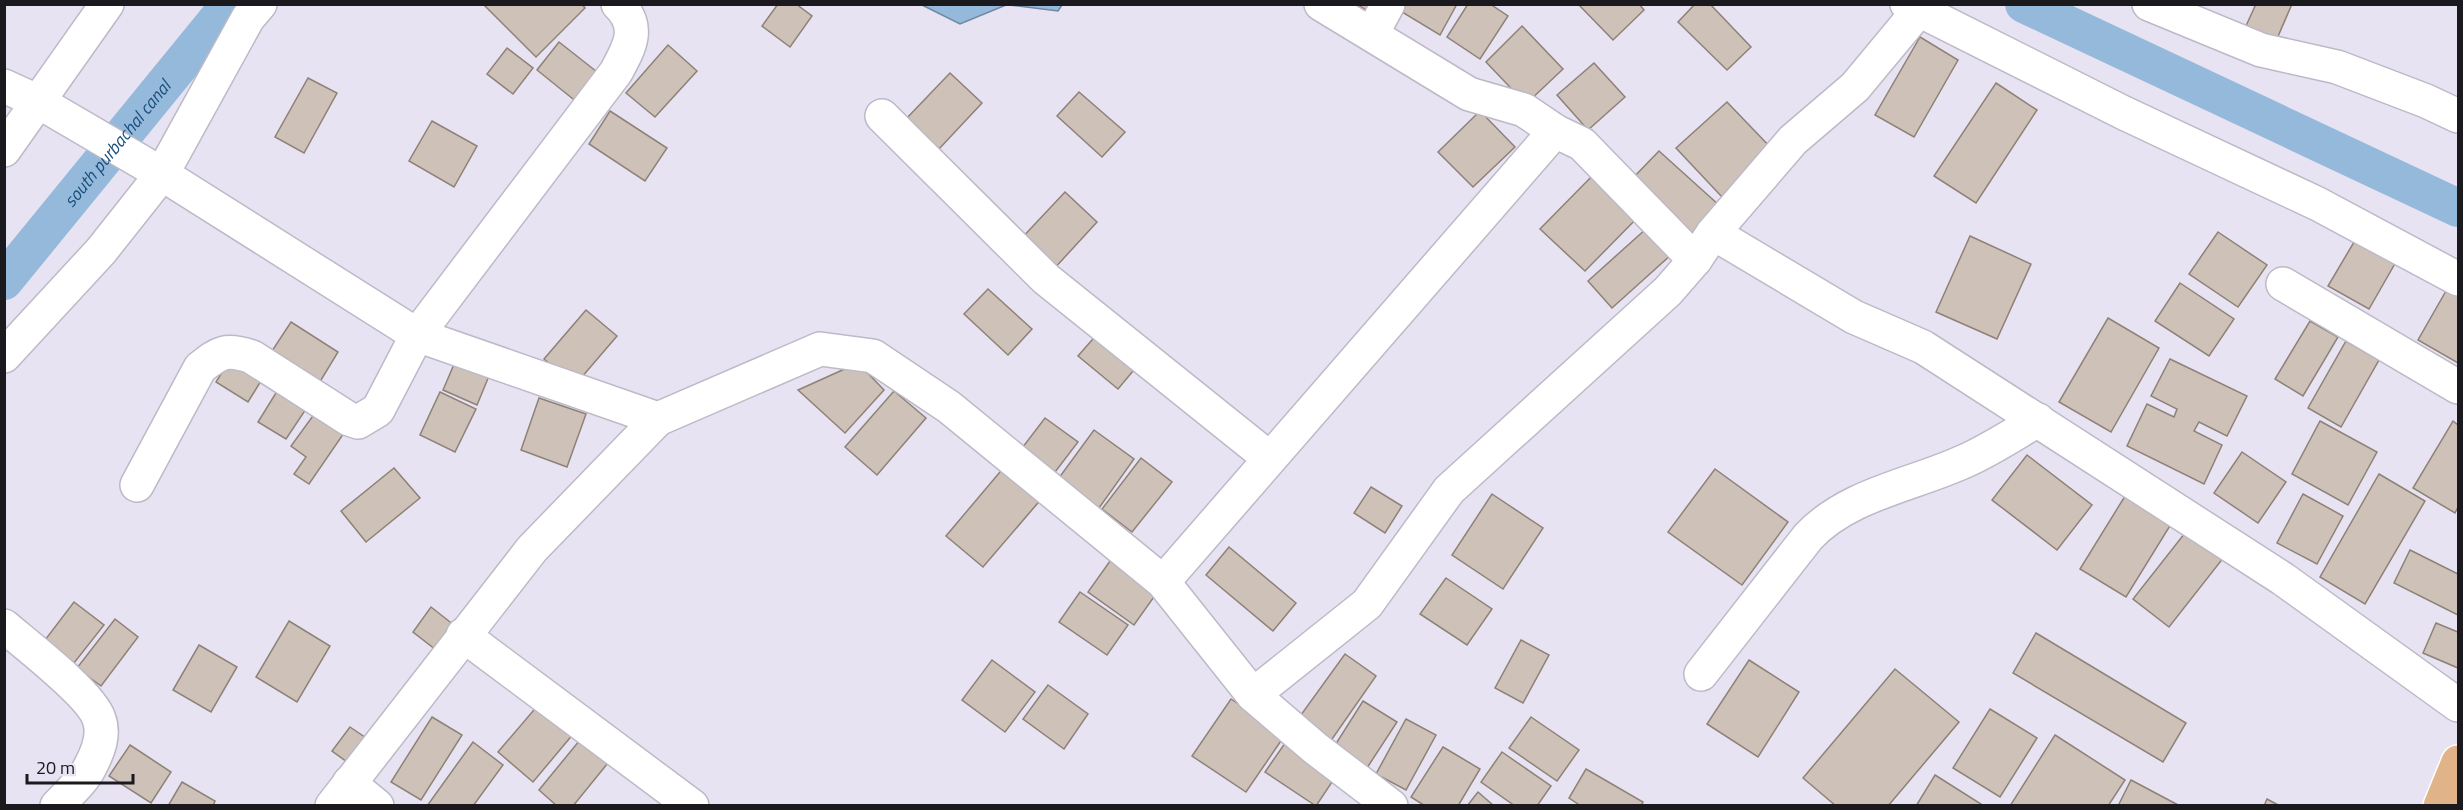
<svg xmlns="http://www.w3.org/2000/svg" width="2463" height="810" font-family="'Titillium Web',sans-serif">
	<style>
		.water { fill: #95b9db; stroke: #7089a2; stroke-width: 1.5 }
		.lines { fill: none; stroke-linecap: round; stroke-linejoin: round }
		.canal { stroke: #95b9db; stroke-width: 38 }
		.building { fill: #cec1b7; stroke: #8e8178; stroke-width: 1.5 }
		.minor-casing { stroke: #bdb9c7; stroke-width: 36 }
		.major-casing { stroke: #fff; stroke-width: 36 }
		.minor { stroke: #fff; stroke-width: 33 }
		.major { stroke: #e0b389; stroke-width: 33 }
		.labels { text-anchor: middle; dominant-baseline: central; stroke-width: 4.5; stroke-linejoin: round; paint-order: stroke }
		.water-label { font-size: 18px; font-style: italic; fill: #1a4f7c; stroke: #e7e3f2 }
	</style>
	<rect width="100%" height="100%" fill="#e7e3f2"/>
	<g class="water">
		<polygon points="922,5 1006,5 960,24"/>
		<polygon points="1009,5 1062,5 1058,11"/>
	</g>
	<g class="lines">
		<g class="canal">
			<polyline points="2024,4 2458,208"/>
			<path id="s1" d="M 4,281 L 230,4"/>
		</g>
	</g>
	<g class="building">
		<polygon points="483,4 582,4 585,8 536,57"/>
		<polygon points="778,4 796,4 812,16 790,47 762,26"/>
		<polygon points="1356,4 1375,4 1371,13"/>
		<polygon points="1406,4 1457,4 1440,35 1402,12"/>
		<polygon points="1468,4 1490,4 1508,16 1480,59 1447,37"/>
		<polygon points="1578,4 1639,4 1644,10 1613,40"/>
		<polygon points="1695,4 1710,4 1751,47 1727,70 1678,22"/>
		<polygon points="2256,4 2292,4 2276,41 2245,28"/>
		<polygon points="1522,26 1563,69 1526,104 1486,62"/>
		<polygon points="1920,37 1958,60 1914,137 1875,115"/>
		<polygon points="559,42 601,75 578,103 537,70"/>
		<polygon points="668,45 697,71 655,117 626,93"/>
		<polygon points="507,48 533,68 513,94 487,74"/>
		<polygon points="1594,63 1625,97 1588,130 1557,95"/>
		<polygon points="950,73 982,103 939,149 906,119"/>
		<polygon points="308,78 337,93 304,153 275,137"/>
		<polygon points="1996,83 2037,110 1976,203 1934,176"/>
		<polygon points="1079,92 1125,132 1102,157 1057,116"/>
		<polygon points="1727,102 1773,150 1722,197 1676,148"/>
		<polygon points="610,111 667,148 645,181 589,144"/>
		<polygon points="1480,111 1515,147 1473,187 1438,152"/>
		<polygon points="432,121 477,146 454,187 409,161"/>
		<polygon points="1659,151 1720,206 1692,236 1631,180"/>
		<polygon points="1597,171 1641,214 1585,271 1540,229"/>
		<polygon points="1065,192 1097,222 1052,271 1019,241"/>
		<polygon points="1647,228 1672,254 1612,308 1588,281"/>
		<polygon points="2218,232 2267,265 2238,307 2189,274"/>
		<polygon points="1970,236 2031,264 1997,339 1936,312"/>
		<polygon points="2357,237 2397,260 2369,309 2328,286"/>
		<polygon points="2180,283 2234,319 2209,356 2155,321"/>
		<polygon points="2450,284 2458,289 2458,363 2418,340"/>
		<polygon points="988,289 1032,329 1008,355 964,314"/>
		<polygon points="586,310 617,336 575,385 544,359"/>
		<polygon points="2108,318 2159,348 2111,432 2059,402"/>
		<polygon points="2310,321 2338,337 2303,396 2275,379"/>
		<polygon points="291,322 338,352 318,385 270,354"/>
		<polygon points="1099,332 1138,365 1118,389 1078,356"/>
		<polygon points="2346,341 2379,360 2341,427 2308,408"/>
		<polygon points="232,356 264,376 248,402 216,382"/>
		<polygon points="2170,359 2247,396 2227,436 2199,422 2194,431 2222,445 2204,484 2127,446 2147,404 2174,417 2177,409 2151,396"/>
		<polygon points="455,362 489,376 477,405 443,390"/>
		<polygon points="858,363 884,390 845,433 798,390"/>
		<polygon points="279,388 308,406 286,439 258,422"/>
		<polygon points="894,391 926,418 877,475 845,447"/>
		<polygon points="440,392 476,409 455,452 420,435"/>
		<polygon points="539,398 586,414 567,467 521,450"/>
		<polygon points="315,413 344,433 309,484 294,474 306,457 291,446"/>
		<polygon points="1045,418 1078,442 1052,476 1019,452"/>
		<polygon points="2320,421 2377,452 2348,505 2292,474"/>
		<polygon points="2453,421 2458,425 2458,507 2455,513 2413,488"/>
		<polygon points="1094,430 1134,459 1094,515 1053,486"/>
		<polygon points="2242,452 2286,482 2258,523 2214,493"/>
		<polygon points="2027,455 2092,505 2057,550 1992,500"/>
		<polygon points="1141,458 1172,482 1132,532 1102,509"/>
		<polygon points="1005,466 1043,497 983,567 946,536"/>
		<polygon points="394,468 420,498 366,542 341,511"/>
		<polygon points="1715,469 1788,522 1742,585 1668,532"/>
		<polygon points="2379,474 2425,501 2365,604 2320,577"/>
		<polygon points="1371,487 1402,506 1385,533 1354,513"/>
		<polygon points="2130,488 2176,516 2126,597 2080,569"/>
		<polygon points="1492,494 1543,528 1503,589 1452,555"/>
		<polygon points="2303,494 2343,516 2317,564 2277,543"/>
		<polygon points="2192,524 2228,552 2169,627 2133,599"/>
		<polygon points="1229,547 1296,603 1273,631 1206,575"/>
		<polygon points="2410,550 2458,574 2458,615 2394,583"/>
		<polygon points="1115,554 1161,587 1134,625 1088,592"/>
		<polygon points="1446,578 1492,609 1467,645 1420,614"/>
		<polygon points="1080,592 1128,625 1107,655 1059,622"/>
		<polygon points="74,602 104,625 74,663 45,640"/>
		<polygon points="431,607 459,629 440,653 413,632"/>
		<polygon points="115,619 138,637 101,686 77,668"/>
		<polygon points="289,621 330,646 297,702 256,677"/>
		<polygon points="2436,623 2458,632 2458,668 2423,653"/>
		<polygon points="2036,633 2186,723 2163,762 2013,673"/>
		<polygon points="1521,640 1549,655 1523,703 1495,688"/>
		<polygon points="199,645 237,667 211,712 173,690"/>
		<polygon points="1345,654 1376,676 1330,742 1298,719"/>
		<polygon points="992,660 1035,692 1005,732 962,700"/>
		<polygon points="1749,660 1799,692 1758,757 1707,724"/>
		<polygon points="1895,669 1959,722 1888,806 1836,806 1803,778"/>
		<polygon points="1048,685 1088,714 1064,749 1023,719"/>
		<polygon points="1231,699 1285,735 1246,792 1192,756"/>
		<polygon points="1363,701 1397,722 1365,771 1332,750"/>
		<polygon points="539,704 574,733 533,782 498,752"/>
		<polygon points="1990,709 2037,738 2000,797 1953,768"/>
		<polygon points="432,717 462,735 421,800 391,782"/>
		<polygon points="1531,717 1579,750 1557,781 1509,748"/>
		<polygon points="1406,719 1436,735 1406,790 1376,774"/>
		<polygon points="350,727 372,742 354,767 332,751"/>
		<polygon points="584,735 612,758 573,806 557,806 539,790"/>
		<polygon points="2055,735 2125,780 2108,806 2010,806"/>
		<polygon points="1290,736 1340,770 1316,806 1265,772"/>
		<polygon points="473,742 503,765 473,806 427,806"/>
		<polygon points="130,745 171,772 151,803 109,776"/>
		<polygon points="1443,747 1480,769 1458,806 1425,806 1411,797"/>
		<polygon points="1502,752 1551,786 1537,806 1515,806 1481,782"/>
		<polygon points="1586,769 1643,802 1641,806 1581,806 1569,798"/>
		<polygon points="1935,775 1981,804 1980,806 1916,806"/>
		<polygon points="2131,780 2180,806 2118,806"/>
		<polygon points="182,782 215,801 213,806 168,806"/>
		<polygon points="1478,792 1494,806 1467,806"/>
		<polygon points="2267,799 2280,806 2264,806"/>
	</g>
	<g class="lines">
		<defs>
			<g id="minor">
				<polyline points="1321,4 1469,94 1524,110 1555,131 1582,144 1695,260"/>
				<polyline points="1907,4 2124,113 2318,204 2458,279"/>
				<polyline points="2149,4 2261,50 2337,67 2426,101 2458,116"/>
				<polyline points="1372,34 1388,4"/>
				<polyline points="4,86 39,102 162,174 417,335 658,419 820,349 873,356 949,407 1163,582 1253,695 1367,604 1449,490 1668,291 1695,260 1713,233 1854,317 1923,347 2283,579 2458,705"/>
				<polyline points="882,116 1046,279 1269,458"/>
				<polyline points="4,150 107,4"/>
				<polyline points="1713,233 1793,140 1855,87 1924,4"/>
				<polyline points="2283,284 2458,387"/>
				<polyline points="4,356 101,251 162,174 248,18 260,4"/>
				<path d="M 137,485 L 200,368 C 220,352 226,348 252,357 L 349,419 L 358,422 L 378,410 L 417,335 L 616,72 C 629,48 642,27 618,4"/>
				<polyline points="1163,582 1555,131"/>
				<path d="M 4,626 C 25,644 92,695 99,719 C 105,735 98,752 90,767 C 83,781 68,794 57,806"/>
				<polyline points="463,635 692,806"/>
				<path d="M 1701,674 L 1808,537 C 1848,494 1913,485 1965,461 C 1990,450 2014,434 2038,420"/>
				<polyline points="1253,695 1315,748 1391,806"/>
				<polyline points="349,783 377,806"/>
				<polyline points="332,806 532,549 658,419"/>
			</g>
			<polyline id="major" points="2440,806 2458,762"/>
		</defs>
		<use href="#minor" class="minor-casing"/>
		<use href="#major" class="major-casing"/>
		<use href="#minor" class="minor"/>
		<use href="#major" class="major"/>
	</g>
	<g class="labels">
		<g class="water-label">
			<text stroke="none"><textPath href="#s1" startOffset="178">south purbachal canal</textPath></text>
		</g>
	</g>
	<rect width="2463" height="810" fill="none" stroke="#1a191e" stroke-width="12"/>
	<path d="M27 774v9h106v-9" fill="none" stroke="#1a191e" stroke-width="3"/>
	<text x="36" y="774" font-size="18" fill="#1a191e" stroke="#e7e3f2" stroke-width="4.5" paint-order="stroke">20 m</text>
</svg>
